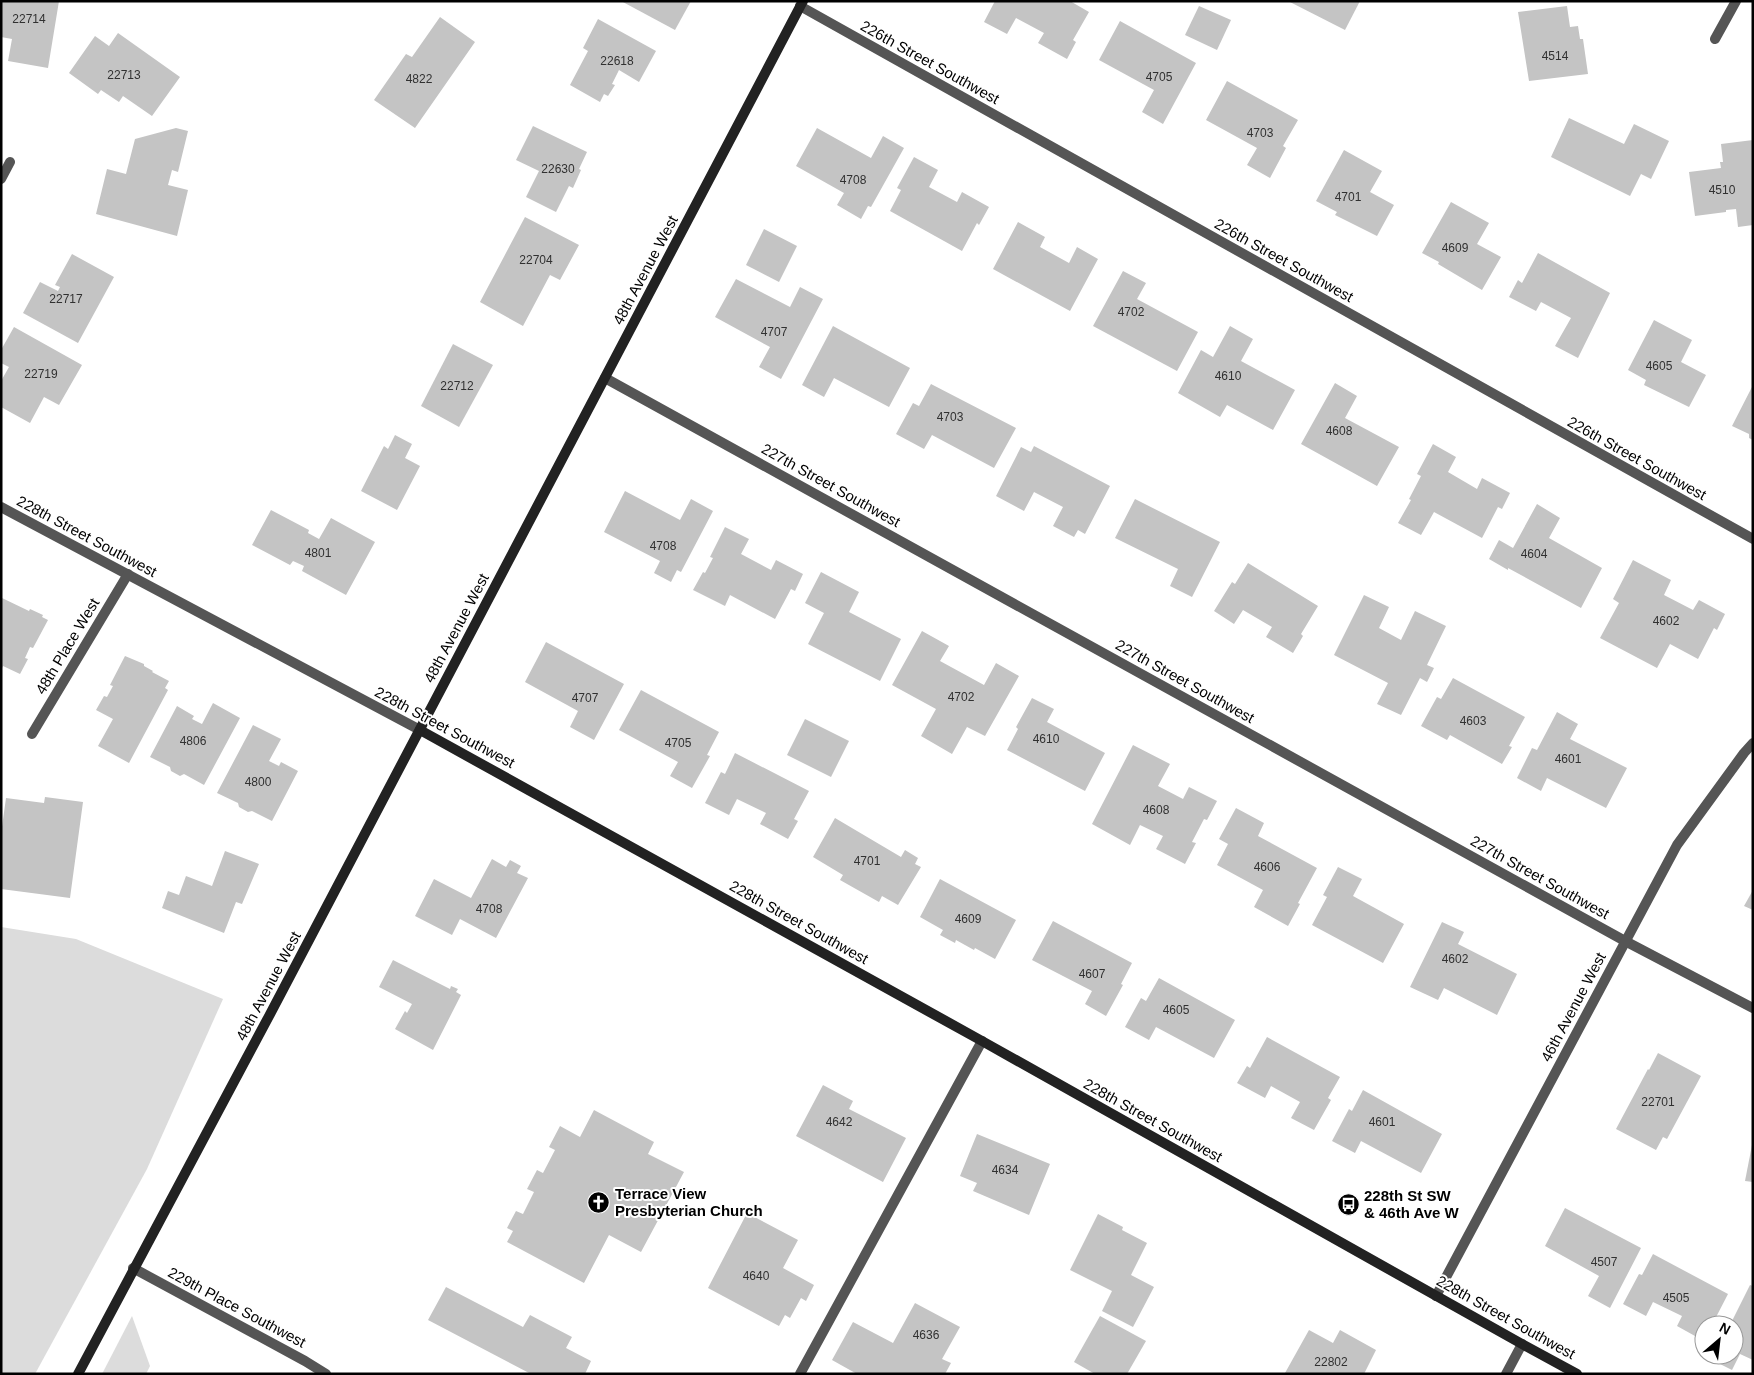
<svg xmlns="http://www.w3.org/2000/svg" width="1754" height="1375" font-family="Arial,sans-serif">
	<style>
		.green { fill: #dcdcdc }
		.building { fill: #c4c4c4 }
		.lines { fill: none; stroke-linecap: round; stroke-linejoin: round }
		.minor { stroke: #555; stroke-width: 10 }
		.secondary { stroke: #222; stroke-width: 10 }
		.labels { text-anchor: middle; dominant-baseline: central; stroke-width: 4; stroke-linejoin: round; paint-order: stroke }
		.number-label { font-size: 12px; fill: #313131 }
		.street-label { font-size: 15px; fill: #000; stroke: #fff }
		.poi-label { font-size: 15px; font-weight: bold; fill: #000; stroke: #fff; text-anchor: start }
	</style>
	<rect width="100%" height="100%" fill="#fff"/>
	<g class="green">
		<polygon points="1,927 76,939 223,999 147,1169 35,1374 1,1374"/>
		<polygon points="132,1316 150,1366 146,1374 102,1374"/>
	</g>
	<g class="building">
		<polygon points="1,1 59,1 48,68 8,61 12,39 1,37"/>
		<polygon points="621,1 691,1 675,30"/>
		<polygon points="995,1 1070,1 1089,12 1073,40 1076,42 1067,59 1038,43 1044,33 1016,18 1007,34 984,22"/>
		<polygon points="1288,1 1360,1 1345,30"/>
		<polygon points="1199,6 1231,20 1217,50 1185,35"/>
		<polygon points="1567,6 1570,27 1578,26 1580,39 1583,39 1588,74 1529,81 1518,12"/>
		<polygon points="440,17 475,42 415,128 374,100 406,54 412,57"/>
		<polygon points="598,19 656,51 639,82 619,70 612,84 615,85 608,96 604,94 600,102 570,85 588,51 583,48"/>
		<polygon points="1120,21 1196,63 1163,124 1142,112 1154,90 1099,60"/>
		<polygon points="118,33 180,77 152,116 123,96 119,102 101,90 98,94 69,73 95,36 109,46"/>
		<polygon points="1227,81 1298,120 1283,146 1286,148 1270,178 1247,165 1257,148 1206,120"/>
		<polygon points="1569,118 1624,144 1634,124 1669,141 1651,179 1641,174 1630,196 1551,157"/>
		<polygon points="533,126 587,152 579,169 581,170 573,188 569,186 556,212 526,197 539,171 516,160"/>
		<polygon points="176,128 188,131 178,172 172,170 168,185 188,190 177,236 96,214 107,169 126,174 135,139"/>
		<polygon points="817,128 871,158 883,136 904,148 871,207 868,206 861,219 837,205 844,193 796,166"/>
		<polygon points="1753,140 1753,225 1738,227 1736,209 1726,210 1726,212 1695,216 1689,172 1721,168 1720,162 1723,162 1721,144"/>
		<polygon points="1344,150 1382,171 1370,192 1394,205 1377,236 1335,215 1337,212 1316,201"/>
		<polygon points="914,157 938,170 929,187 957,202 962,192 989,207 979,225 977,223 962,251 890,211 901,190 897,188"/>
		<polygon points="1451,202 1489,223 1477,244 1501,257 1482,290 1438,264 1439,262 1422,253"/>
		<polygon points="525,217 579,245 560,280 550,275 523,326 480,302"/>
		<polygon points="1018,222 1045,237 1040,247 1069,263 1077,247 1098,259 1070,311 993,269"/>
		<polygon points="764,229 797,246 779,282 746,265"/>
		<polygon points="1538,253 1610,293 1578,358 1555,346 1571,318 1541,302 1536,311 1509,297 1518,280 1522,283"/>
		<polygon points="72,254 114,277 78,343 23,313 40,282 58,291 60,287 55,285"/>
		<polygon points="1123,271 1146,283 1137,299 1198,332 1177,371 1093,326"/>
		<polygon points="736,279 790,307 800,287 823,299 781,379 759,367 770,347 715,317"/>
		<polygon points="1654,320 1692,340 1681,362 1706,375 1689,407 1644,385 1646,380 1628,370"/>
		<polygon points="833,326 910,368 889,407 834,378 824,397 802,385"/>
		<polygon points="1230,326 1253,339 1241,361 1295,390 1273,430 1227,405 1220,417 1178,393 1201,350 1213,357"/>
		<polygon points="14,327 82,365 59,405 44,397 30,423 1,407 1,381 9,367 1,363 1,350"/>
		<polygon points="453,344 493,365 459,427 421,406"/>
		<polygon points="1335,383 1357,396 1345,418 1399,447 1377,486 1301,444"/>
		<polygon points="931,384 1016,428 994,468 932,435 924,449 896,434 913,403 919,406"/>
		<polygon points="1753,385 1753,440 1749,438 1749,434 1732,426"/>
		<polygon points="395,435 412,444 405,458 420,466 397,510 361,491 384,446 388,449"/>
		<polygon points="1433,444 1456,457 1448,472 1477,489 1482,478 1510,493 1502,509 1498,507 1482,538 1434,512 1421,535 1398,523 1411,500 1409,499 1421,476 1417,474"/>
		<polygon points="1034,446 1110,486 1085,534 1078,530 1074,537 1053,526 1063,507 1034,492 1024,511 996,496 1021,447 1031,452"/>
		<polygon points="625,491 680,520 691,499 713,511 681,572 677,570 671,582 654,573 660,561 604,532"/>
		<polygon points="1135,499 1220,542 1192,597 1170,586 1178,569 1115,538"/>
		<polygon points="1537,504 1560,518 1549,538 1602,568 1581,608 1508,568 1508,570 1489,559 1499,540 1513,548"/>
		<polygon points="271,510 309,530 308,533 319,539 331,518 375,542 346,595 302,571 304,566 293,561 290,565 252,545"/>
		<polygon points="725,527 749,539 741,554 771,570 776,560 803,574 795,591 791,589 775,619 730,595 725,606 693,590 703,572 705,573 713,558 710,557"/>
		<polygon points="1633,560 1671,580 1664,595 1693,610 1699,600 1725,614 1717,630 1714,628 1698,659 1670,644 1657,668 1600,638 1619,603 1613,599"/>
		<polygon points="1248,563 1318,606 1301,634 1303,636 1293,653 1266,637 1272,627 1243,610 1234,624 1214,611 1232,582 1235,584"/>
		<polygon points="821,572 859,592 849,612 901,639 880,681 808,644 824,613 805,603"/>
		<polygon points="1364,595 1389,607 1379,628 1401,640 1415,611 1446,626 1427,665 1434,668 1427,682 1420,678 1401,715 1377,704 1388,683 1334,655"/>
		<polygon points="2,598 29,611 30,609 43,615 42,617 48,620 33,648 30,647 25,658 28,659 20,674 3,666 1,670"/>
		<polygon points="922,631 949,646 940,661 984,685 996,663 1019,676 985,736 967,727 952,754 921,736 936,709 892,685"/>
		<polygon points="546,642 624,684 594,740 570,727 578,711 525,682"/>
		<polygon points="125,656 144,664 144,666 153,671 152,672 169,681 165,688 168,690 129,763 98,746 113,719 96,710 104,696 107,697 113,686 110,685"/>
		<polygon points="1453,678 1525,717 1509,746 1512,747 1502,764 1450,735 1447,740 1421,726 1437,697 1441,699"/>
		<polygon points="641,690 719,732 707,755 710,756 692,788 670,776 678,762 619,730"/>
		<polygon points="1032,698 1054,709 1047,722 1105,753 1085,791 1007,750 1018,729 1016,727"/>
		<polygon points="213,703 240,718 204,785 184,774 180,776 171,771 170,767 150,757 177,706 194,716 192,719 202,724"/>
		<polygon points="1557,712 1578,724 1570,739 1627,768 1606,808 1547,778 1541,791 1517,778 1532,748 1537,750"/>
		<polygon points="805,719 849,741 831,777 787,755"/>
		<polygon points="253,725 281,739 269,761 279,766 281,762 298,771 272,821 252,811 248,812 239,807 238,803 217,793"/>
		<polygon points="1133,745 1170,764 1158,786 1183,799 1189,787 1217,801 1207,820 1204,819 1192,842 1196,843 1185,864 1156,849 1163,836 1140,825 1130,845 1092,824"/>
		<polygon points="735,753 809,791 794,819 798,821 788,839 760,824 766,813 737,799 729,815 705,803 721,772 725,774"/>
		<polygon points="45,797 83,802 70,898 1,889 1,834 6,798 44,803"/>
		<polygon points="1236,808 1264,823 1258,836 1317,868 1298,903 1300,904 1288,926 1254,907 1263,890 1217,865 1228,844 1219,839"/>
		<polygon points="835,818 901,857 905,850 918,858 915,864 921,867 898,905 882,896 879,902 840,880 843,875 813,857"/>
		<polygon points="225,851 259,864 242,904 236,902 224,933 162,908 168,891 179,895 186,876 212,886"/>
		<polygon points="492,859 506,867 510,860 521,866 517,873 528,878 496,938 460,919 452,935 415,916 434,879 471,898"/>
		<polygon points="1338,867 1362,879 1353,896 1404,924 1383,963 1312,925 1327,897 1323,895"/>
		<polygon points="940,879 1016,920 995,959 975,948 974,950 956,940 955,943 940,935 943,930 920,917"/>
		<polygon points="1753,890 1753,910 1744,906"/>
		<polygon points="1053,921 1132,963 1121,984 1123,985 1106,1016 1085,1004 1092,991 1032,960"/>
		<polygon points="1442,922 1464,932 1458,944 1517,974 1497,1015 1444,988 1438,1000 1410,987"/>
		<polygon points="393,960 450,989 451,986 458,989 456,992 461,995 433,1050 395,1029 405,1011 407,1013 412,1004 379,987"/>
		<polygon points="1159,978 1235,1020 1214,1058 1156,1027 1149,1040 1125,1027 1141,998 1146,1001"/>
		<polygon points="1267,1037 1340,1077 1328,1098 1331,1100 1314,1130 1291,1118 1300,1102 1271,1086 1265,1098 1237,1083 1247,1066 1250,1068"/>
		<polygon points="1658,1053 1701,1076 1667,1139 1663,1137 1656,1150 1616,1129 1648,1069 1649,1070"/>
		<polygon points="823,1085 853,1101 849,1109 906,1138 883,1182 796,1136"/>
		<polygon points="1363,1090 1442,1134 1421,1173 1361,1141 1355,1153 1332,1141 1349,1109 1352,1111"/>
		<polygon points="594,1110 654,1142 648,1154 684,1172 641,1252 609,1235 584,1283 507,1242 513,1231 507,1228 516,1211 523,1214 534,1192 527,1189 537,1170 543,1173 555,1150 549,1147 560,1126 580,1137"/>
		<polygon points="977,1134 1050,1164 1029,1215 973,1191 977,1183 960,1176"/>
		<polygon points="1752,1145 1753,1145 1753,1182 1745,1181"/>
		<polygon points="1565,1208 1641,1248 1610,1308 1588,1296 1599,1276 1545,1246"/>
		<polygon points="747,1213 798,1240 783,1268 814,1285 806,1301 801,1298 790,1318 785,1315 779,1326 708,1288"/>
		<polygon points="1098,1214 1123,1227 1122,1230 1147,1243 1131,1275 1154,1287 1133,1327 1102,1311 1112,1291 1070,1270"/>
		<polygon points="1653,1254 1728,1294 1713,1323 1716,1325 1704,1325 1704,1341 1677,1326 1682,1316 1653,1302 1646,1316 1623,1304 1639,1274 1642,1275"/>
		<polygon points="1750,1285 1753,1286 1753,1360 1740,1354 1732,1370 1708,1358 1710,1355 1734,1355 1734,1325 1730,1325"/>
		<polygon points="446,1287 523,1327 530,1315 572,1337 566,1348 591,1361 585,1374 531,1374 428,1320"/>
		<polygon points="915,1303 960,1327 942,1359 951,1363 945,1374 857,1374 832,1360 853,1322 893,1343"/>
		<polygon points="1100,1316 1146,1341 1127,1374 1095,1374 1074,1362"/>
		<polygon points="1309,1330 1333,1343 1340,1330 1376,1350 1364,1374 1287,1374 1285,1373"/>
	</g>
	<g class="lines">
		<g class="minor">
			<polyline points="800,6 1753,539"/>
			<polyline points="1715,39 1736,1"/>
			<polyline points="1,179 10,162"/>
			<polyline points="605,378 1625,941 1753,1008"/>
			<polyline points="1,507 420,730"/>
			<polyline points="32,734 128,574"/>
			<polyline points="133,1268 305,1361 326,1374"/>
			<polyline points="1436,1296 1677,845 1744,753 1753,743"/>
			<polyline points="800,1374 982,1041"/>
			<polyline points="1506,1374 1522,1344"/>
		</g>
		<g class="secondary">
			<polyline points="420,730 982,1041 1522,1344 1577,1374"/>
			<polyline points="78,1374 268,1018 803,1"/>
		</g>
	</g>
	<defs>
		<symbol id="church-disc" viewBox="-11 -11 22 22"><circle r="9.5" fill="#000" stroke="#fff"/><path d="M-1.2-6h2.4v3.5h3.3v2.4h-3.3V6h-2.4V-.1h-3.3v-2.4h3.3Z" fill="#fff"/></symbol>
		<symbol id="bus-disc" viewBox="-11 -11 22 22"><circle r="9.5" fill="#000" stroke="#fff"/><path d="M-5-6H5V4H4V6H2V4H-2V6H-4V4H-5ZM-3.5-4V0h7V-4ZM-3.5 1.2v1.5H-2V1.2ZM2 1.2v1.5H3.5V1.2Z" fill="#fff"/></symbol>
	</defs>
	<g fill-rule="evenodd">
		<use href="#church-disc" x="586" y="1190" width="25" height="25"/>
		<use href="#bus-disc" x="1336" y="1192" width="25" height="25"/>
	</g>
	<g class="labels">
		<g class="number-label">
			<text x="29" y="19">22714</text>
			<text x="1555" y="56">4514</text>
			<text x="617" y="61">22618</text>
			<text x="124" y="75">22713</text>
			<text x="1159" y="77">4705</text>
			<text x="419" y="79">4822</text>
			<text x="1260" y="133">4703</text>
			<text x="558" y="169">22630</text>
			<text x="853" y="180">4708</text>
			<text x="1722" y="190">4510</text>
			<text x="1348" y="197">4701</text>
			<text x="1455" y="248">4609</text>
			<text x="536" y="260">22704</text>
			<text x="66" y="299">22717</text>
			<text x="1131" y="312">4702</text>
			<text x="774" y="332">4707</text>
			<text x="1659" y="366">4605</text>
			<text x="41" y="374">22719</text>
			<text x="1228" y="376">4610</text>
			<text x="457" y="386">22712</text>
			<text x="950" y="417">4703</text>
			<text x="1339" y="431">4608</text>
			<text x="663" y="546">4708</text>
			<text x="318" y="553">4801</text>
			<text x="1534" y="554">4604</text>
			<text x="1666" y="621">4602</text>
			<text x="961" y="697">4702</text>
			<text x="585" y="698">4707</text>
			<text x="1473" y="721">4603</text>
			<text x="1046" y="739">4610</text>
			<text x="193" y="741">4806</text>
			<text x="678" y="743">4705</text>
			<text x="1568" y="759">4601</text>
			<text x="258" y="782">4800</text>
			<text x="1156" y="810">4608</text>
			<text x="867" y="861">4701</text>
			<text x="1267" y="867">4606</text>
			<text x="489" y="909">4708</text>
			<text x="968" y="919">4609</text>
			<text x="1455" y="959">4602</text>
			<text x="1092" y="974">4607</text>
			<text x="1176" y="1010">4605</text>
			<text x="1658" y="1102">22701</text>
			<text x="839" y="1122">4642</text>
			<text x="1382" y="1122">4601</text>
			<text x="1005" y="1170">4634</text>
			<text x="1604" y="1262">4507</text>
			<text x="756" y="1276">4640</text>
			<text x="1676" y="1298">4505</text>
			<text x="926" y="1335">4636</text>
			<text x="1331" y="1362">22802</text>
		</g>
		<g class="street-label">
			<text transform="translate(930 62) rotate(29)">226th Street Southwest</text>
			<text transform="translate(1284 260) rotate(29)">226th Street Southwest</text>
			<text transform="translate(645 270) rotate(-62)">48th Avenue West</text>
			<text transform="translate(1637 458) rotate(29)">226th Street Southwest</text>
			<text transform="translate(831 485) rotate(29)">227th Street Southwest</text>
			<text transform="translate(87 536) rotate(28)">228th Street Southwest</text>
			<text transform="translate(456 628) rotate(-62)">48th Avenue West</text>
			<text transform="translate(67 646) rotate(-59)">48th Place West</text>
			<text transform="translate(1185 681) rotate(29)">227th Street Southwest</text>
			<text transform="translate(445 727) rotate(28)">228th Street Southwest</text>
			<text transform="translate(1540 877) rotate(29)">227th Street Southwest</text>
			<text transform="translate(799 922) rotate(29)">228th Street Southwest</text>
			<text transform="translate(268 986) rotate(-62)">48th Avenue West</text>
			<text transform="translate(1573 1007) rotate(-62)">46th Avenue West</text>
			<text transform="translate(1153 1120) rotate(29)">228th Street Southwest</text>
			<text transform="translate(237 1307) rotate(28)">229th Place Southwest</text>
			<text transform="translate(1506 1317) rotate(29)">228th Street Southwest</text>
		</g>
		<g class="poi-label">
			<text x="615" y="1193">Terrace View<tspan x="615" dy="17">Presbyterian Church</tspan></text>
			<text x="1364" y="1195">228th St SW<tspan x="1364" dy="17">&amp; 46th Ave W</tspan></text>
		</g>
	</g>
	<rect width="1754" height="1375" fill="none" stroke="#000000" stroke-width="5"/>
	<g transform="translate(1719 1340) rotate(28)"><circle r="24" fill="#ffffff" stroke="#999999"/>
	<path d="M0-4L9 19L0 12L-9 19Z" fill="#000000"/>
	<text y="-8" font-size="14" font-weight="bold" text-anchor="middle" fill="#000000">N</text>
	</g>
</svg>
